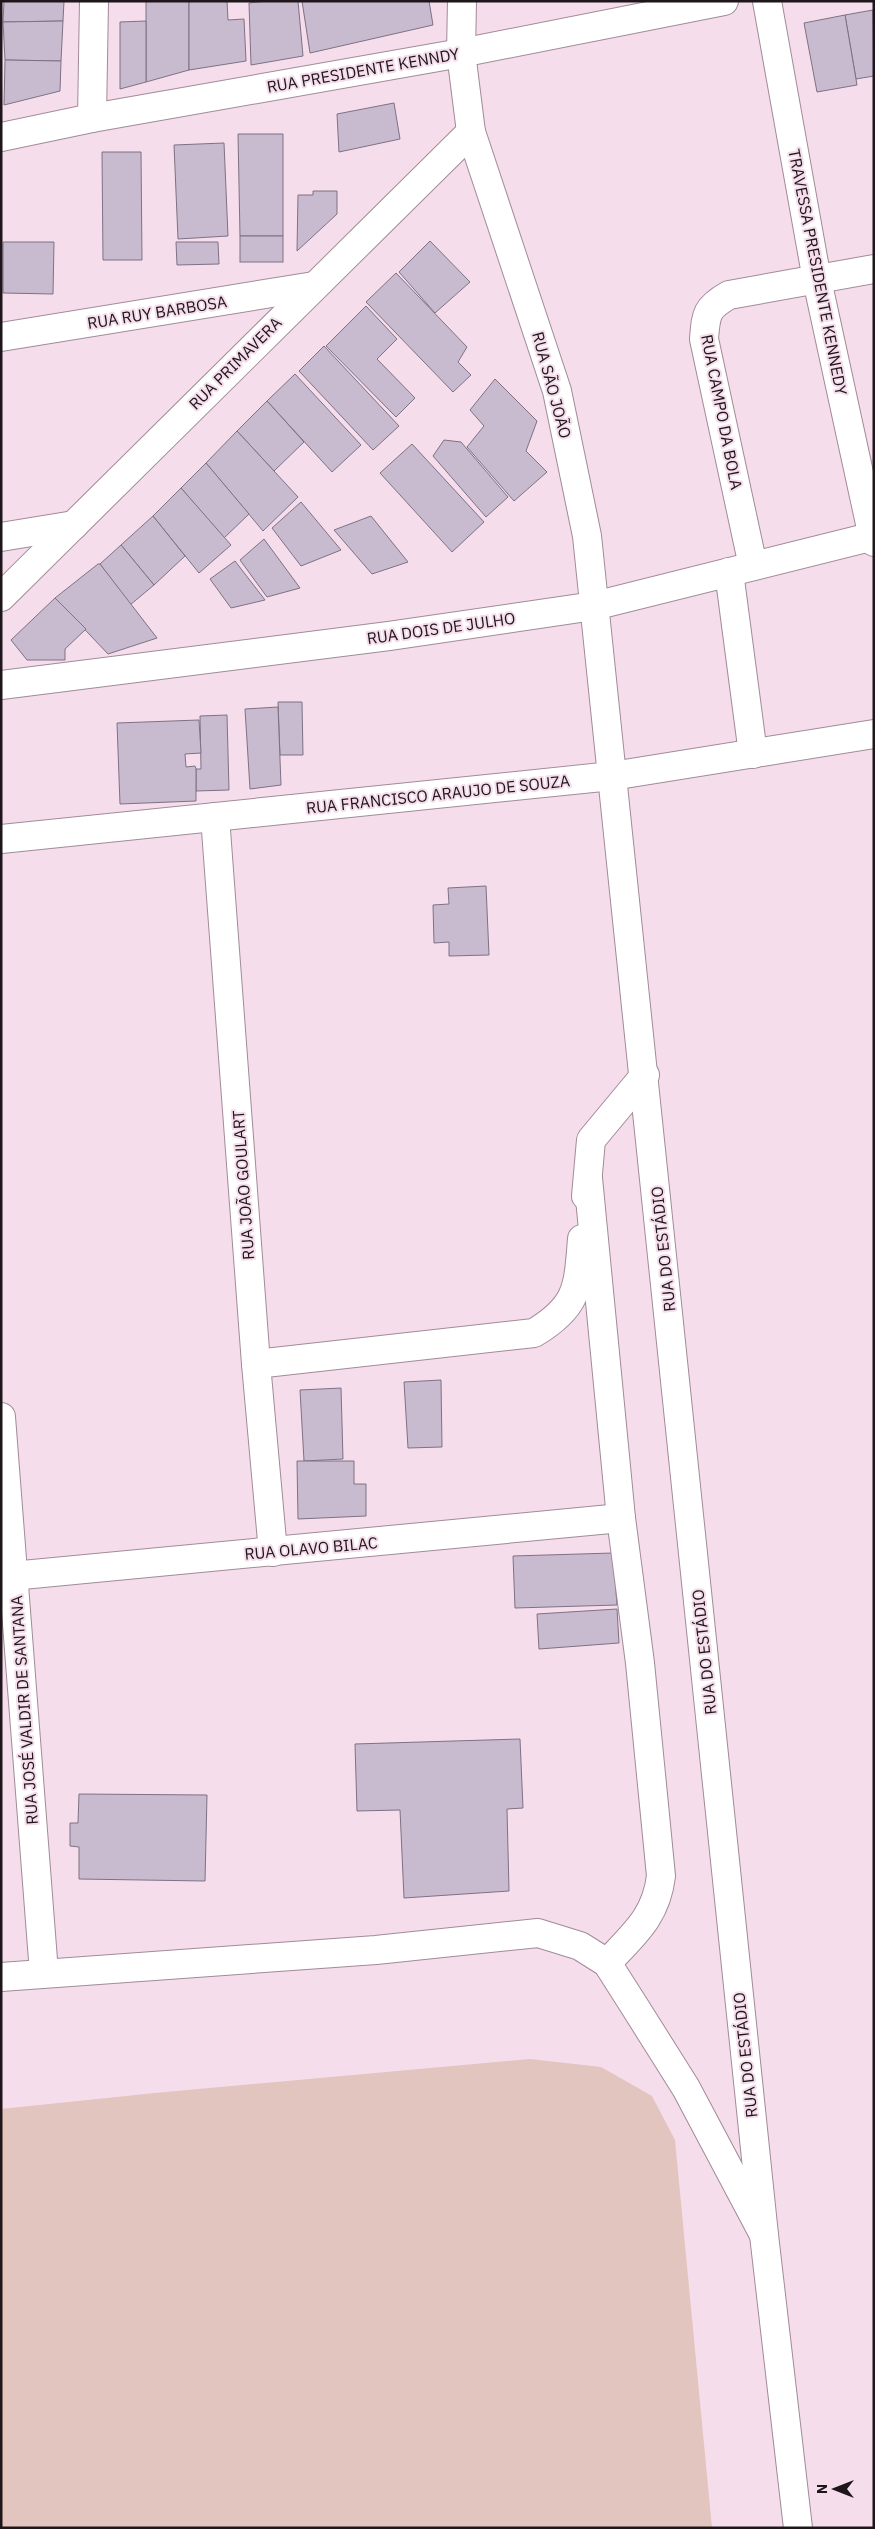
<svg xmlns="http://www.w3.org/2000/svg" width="875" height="2529" font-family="'IBM Plex Sans',sans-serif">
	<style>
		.green { fill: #e2c5be }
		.building { fill: #c9bbcf; stroke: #7f7184 }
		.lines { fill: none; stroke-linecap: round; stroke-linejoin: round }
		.minor-casing { stroke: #a18b98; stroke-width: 30 }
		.tertiary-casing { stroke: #a18b98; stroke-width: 30 }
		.minor { stroke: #fff; stroke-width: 28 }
		.tertiary { stroke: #fff; stroke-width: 28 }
		.labels { text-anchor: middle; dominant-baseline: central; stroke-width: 4; stroke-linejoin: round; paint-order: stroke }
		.street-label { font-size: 16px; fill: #1e161b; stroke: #f5ddeb }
	</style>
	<rect width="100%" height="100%" fill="#f5ddeb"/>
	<polygon class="green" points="530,2059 601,2067 652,2096 675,2140 712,2528 1,2528 1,2109 155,2093"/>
	<g class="building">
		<polygon points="4,1 64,1 63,21 3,22"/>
		<polygon points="146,1 189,1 189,70 146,82"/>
		<polygon points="189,1 227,1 228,20 244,19 246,61 189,70"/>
		<polygon points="266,1 298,1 303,56 251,65 249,3"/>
		<polygon points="302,1 429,1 433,25 310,53"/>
		<polygon points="873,10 874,76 856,79 845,15"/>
		<polygon points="845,15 857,85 817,92 804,23"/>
		<polygon points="63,21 61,61 5,60 3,22"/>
		<polygon points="146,21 146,82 120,89 120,22"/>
		<polygon points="5,60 61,61 60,91 4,105"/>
		<polygon points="394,103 400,139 339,152 337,114"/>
		<polygon points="238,134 283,134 283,236 240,236"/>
		<polygon points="224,143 228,236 178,239 174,145"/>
		<polygon points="102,152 141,152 142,260 103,260"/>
		<polygon points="313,191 337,191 337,214 297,251 298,195 313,195"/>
		<rect x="240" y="236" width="43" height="26"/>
		<polygon points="430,241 470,282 435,313 399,272"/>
		<polygon points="3,242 54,242 53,294 3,293"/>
		<polygon points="176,242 218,242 219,264 177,265"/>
		<polygon points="396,273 467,347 458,362 471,375 453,392 366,302"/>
		<polygon points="366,306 397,339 377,359 415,398 396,417 326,346"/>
		<polygon points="324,346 399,426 373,450 299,371"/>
		<polygon points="295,374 361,445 332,472 267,401"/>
		<polygon points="495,379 537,421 526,451 547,472 514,501 467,447 484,426 470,410"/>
		<polygon points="267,401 304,442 274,471 237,431"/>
		<polygon points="237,431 298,497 263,531 206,463"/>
		<polygon points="444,440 461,442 508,497 486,517 433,456"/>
		<polygon points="412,444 484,522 452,552 380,473"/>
		<polygon points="206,463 249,514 224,538 181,488"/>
		<polygon points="181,488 231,545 199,573 153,516"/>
		<polygon points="301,502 341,550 301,566 272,528"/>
		<polygon points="153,516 185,556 154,585 121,545"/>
		<polygon points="371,516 408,562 372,574 334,530"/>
		<polygon points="264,539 300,588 267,597 240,560"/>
		<polygon points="121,545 154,585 130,605 100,564"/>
		<polygon points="235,561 265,600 231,608 210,579"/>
		<polygon points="98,564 100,564 157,638 108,654 55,598"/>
		<polygon points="55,598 86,629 65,649 65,660 27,660 11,640"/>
		<polygon points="278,702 302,702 303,755 280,755"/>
		<polygon points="278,707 281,785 250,789 245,709"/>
		<polygon points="227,715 229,790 196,791 196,769 201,769 200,716"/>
		<polygon points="199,720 201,753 185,754 186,767 195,766 196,769 196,801 120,804 117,723"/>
		<polygon points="486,886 489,955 449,956 449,942 434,943 433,905 449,904 448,888"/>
		<polygon points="441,1380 442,1447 408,1448 404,1382"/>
		<polygon points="341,1388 343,1459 304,1461 300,1390"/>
		<polygon points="297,1461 354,1461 354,1484 366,1484 366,1516 298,1519"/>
		<polygon points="613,1553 617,1605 515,1608 513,1556"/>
		<polygon points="617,1609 619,1643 539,1649 537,1614"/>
		<polygon points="520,1739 523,1808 507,1809 509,1891 404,1898 400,1810 357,1811 355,1744"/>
		<polygon points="79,1794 207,1795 205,1881 79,1879 79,1847 70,1846 70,1823 78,1823"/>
	</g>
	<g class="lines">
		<defs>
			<g id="minor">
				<polyline points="767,1 817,280 874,542"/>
				<polyline points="92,118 94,1"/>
				<polyline points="1,137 92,118 461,53 724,1"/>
				<polyline points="1,337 314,286"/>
				<polyline points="1,537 74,525"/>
				<path d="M 753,566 L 704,339 C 706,314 706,308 729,295 L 874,269"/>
				<polyline points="729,572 753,754"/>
				<polyline points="1,685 389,636 594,606 874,536"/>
				<polyline points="215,817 256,1364 273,1552"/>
				<polyline points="1,839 612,776 874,734"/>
				<path d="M 588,1178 L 621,1518 L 640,1663 L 661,1876 C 656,1917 634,1934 607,1963"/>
				<polyline points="586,1196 591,1140 645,1075"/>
				<path d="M 256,1364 L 534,1333 C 579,1306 578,1287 582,1239"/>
				<polyline points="1,1417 44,1973"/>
				<polyline points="1,1577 621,1518"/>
				<polyline points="1,1977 376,1950 538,1933 580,1946 607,1963 635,2007 686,2088 764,2235"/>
			</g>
			<g id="tertiary">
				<polyline points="462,1 461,53 471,132 557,391 587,536 764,2235 798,2528"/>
				<polyline points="1,597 471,132"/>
			</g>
		</defs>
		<use href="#minor" class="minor-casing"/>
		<use href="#tertiary" class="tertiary-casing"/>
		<use href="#minor" class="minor"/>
		<use href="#tertiary" class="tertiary"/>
	</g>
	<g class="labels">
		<g class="street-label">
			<text transform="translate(363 70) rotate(-10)">RUA PRESIDENTE KENNDY</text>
			<text transform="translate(818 272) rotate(79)">TRAVESSA PRESIDENTE KENNEDY</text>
			<text transform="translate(157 312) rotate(-9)">RUA RUY BARBOSA</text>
			<text transform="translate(235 363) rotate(-45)">RUA PRIMAVERA</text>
			<text transform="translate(552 385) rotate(75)">RUA SÃO JOÃO</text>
			<text transform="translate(722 412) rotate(79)">RUA CAMPO DA BOLA</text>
			<text transform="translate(441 628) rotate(-8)">RUA DOIS DE JULHO</text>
			<text transform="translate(438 794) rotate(-6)">RUA FRANCISCO ARAUJO DE SOUZA</text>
			<text transform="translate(243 1185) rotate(-94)">RUA JOÃO GOULART</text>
			<text transform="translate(663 1249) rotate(-96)">RUA DO ESTÁDIO</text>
			<text transform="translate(311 1548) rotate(-5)">RUA OLAVO BILAC</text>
			<text transform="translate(704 1652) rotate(-96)">RUA DO ESTÁDIO</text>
			<text transform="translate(24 1710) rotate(-94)">RUA JOSÉ VALDIR DE SANTANA</text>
			<text transform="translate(745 2055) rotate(-96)">RUA DO ESTÁDIO</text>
		</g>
	</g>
	<rect width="875" height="2529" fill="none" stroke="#1e161b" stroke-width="5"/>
	<g transform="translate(835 2489) rotate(270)" stroke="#f5ddeb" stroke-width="4" paint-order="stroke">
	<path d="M0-4L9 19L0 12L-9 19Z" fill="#1e161b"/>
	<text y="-8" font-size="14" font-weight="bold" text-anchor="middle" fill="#1e161b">N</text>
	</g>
</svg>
